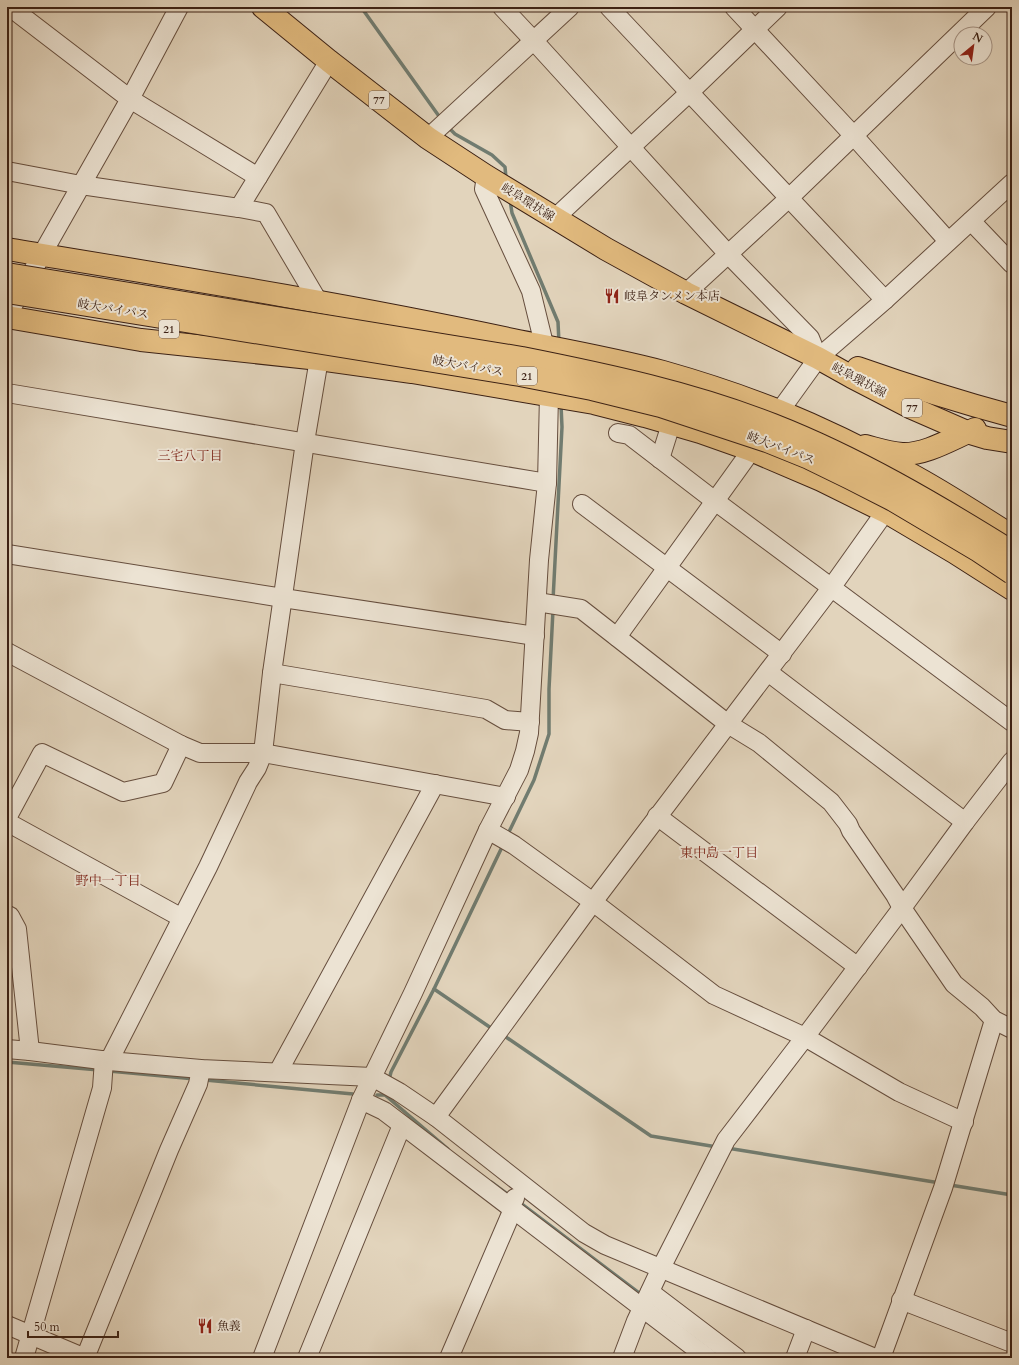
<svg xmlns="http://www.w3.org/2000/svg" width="1019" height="1365" font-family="Cardo,'Noto Serif JP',serif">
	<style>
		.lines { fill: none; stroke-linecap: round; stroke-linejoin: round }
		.stream { stroke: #717c70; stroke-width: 3.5 }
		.minor-casing { stroke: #664e3e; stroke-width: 20 }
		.major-casing { stroke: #3c2114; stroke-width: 24 }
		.highway-casing { stroke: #3c2114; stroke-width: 24 }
		.minor { stroke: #ece3d3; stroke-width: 18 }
		.major { stroke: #e1ba7e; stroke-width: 22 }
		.highway { stroke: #e1ba7e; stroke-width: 22 }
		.highway-bridge-casing { stroke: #3c2114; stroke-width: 24; stroke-linecap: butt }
		.highway-bridge { stroke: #e1ba7e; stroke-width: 22 }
		.labels { text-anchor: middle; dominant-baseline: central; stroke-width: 4; stroke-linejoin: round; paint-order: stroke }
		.shield { fill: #ece3d3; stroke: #715b4d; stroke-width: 1 }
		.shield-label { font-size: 11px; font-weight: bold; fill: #3c2114 }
		.street-label { font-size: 12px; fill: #3c2114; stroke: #ece3d3 }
		.poi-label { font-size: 12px; fill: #3c2114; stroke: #ece3d3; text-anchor: start }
		.neighbourhood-label { font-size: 13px; fill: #7a1f14; stroke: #ece3d3 }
	</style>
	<rect width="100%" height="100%" fill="#e2d4bc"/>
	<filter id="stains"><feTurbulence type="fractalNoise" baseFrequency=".005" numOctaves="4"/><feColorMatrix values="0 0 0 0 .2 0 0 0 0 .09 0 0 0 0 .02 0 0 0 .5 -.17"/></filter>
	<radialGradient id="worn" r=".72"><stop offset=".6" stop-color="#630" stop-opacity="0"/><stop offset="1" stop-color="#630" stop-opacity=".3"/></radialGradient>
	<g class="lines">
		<g class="stream">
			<polyline points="361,7 441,119"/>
			<polyline points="448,127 455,134 492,155 505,167 506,178"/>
			<polyline points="510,200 512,213 558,322 559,343"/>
			<polyline points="553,600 562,427 561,405"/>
			<polyline points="507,836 534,780 549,734 549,689 553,610"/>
			<polyline points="434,989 494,1030"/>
			<polyline points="503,1035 651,1136 717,1147"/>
			<polyline points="7,1062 99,1070"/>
			<polyline points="109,1071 195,1079"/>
			<polyline points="205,1080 353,1094"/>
			<polyline points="389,1080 391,1072 434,989 503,845"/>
			<polyline points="377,1095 385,1095 448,1149"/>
			<polyline points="727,1148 940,1183"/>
			<polyline points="491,1182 510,1196"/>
			<polyline points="950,1185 1012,1195"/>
			<polyline points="519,1202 643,1296"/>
		</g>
		<defs>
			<g id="minor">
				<polyline points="10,7 130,99 258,177"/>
				<polyline points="502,7 534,41 728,254 810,338 818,358"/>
				<polyline points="609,7 885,300"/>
				<polyline points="734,7 854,136 948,241"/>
				<polyline points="428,138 570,7"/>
				<polyline points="7,171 81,185 239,208 266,213 318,301"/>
				<polyline points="486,176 484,189 531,291 544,344 545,358"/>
				<polyline points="239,208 329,61"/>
				<polyline points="555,218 690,92 778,7"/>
				<polyline points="971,221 1012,264"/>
				<polyline points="686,293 789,198 987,7"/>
				<polyline points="7,316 130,99 179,7"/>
				<polyline points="7,393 547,483"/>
				<polyline points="618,433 629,435 715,501 1012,722"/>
				<polyline points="660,459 671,424"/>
				<polyline points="582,504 782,654"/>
				<polyline points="7,554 283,598 535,636"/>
				<polyline points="537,602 581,609 728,724 759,743 831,802 848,824 851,831 895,895 902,908 954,984 982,1007 994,1020 1012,1029"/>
				<polyline points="617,637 818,358 885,300 1012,183"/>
				<polyline points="7,652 181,745 200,753 263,753 506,797"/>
				<polyline points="768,672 965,822"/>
				<polyline points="272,673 486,709 505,720 530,722"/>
				<polyline points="657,816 858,967"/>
				<polyline points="7,818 42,753 123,792 163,783 181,745"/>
				<polyline points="7,822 182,918"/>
				<polyline points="488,830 514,845 593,902 714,995 805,1037 899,1092 964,1122"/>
				<polyline points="7,915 10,916 17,929 30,1051"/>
				<polyline points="7,1049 30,1051 109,1061 201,1069 372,1077 399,1092 436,1117 584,1233 605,1245 875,1358"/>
				<polyline points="109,1061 208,867 248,782 257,768 263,753 272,673 305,442 319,359"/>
				<polyline points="278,1072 435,784"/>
				<polyline points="361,1100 384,1111 708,1358"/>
				<polyline points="436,1117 593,902 831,588 885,512"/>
				<polyline points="650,1292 737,1358"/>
				<polyline points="901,1300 1012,1343"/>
				<polyline points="7,1325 85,1358"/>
				<polyline points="24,1358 102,1088 104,1060"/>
				<polyline points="85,1358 169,1150 198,1084 201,1069"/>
				<polyline points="262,1358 361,1100 413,993 488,830 519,770 525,751 529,733 539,560 547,483 549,395 548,383"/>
				<polyline points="307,1358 402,1125"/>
				<polyline points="449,1358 513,1209 512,1203 515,1198"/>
				<polyline points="622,1358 636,1321 661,1268 726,1140 805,1037 902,908 965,822 1012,761"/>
				<polyline points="795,1358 806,1329"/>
				<polyline points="881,1358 943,1188 994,1020"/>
			</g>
			<g id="major">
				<polyline points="263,7 329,61 428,138 486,176 606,249 686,293 818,358 852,377 912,408 967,432 987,438 1012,442"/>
				<path d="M 858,368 C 909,386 960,402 1012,416"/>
				<path d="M 865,446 C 877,449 889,453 902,454 C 926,455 953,438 975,429"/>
			</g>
			<g id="highway">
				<path d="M 7,249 C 176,277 345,304 513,340 C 563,350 614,359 663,372 C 702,383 741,396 779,411 C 823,429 866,450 908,473 C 944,492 978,515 1012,536"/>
				<polyline points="7,317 141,340 319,359 412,372 594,403 645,416 700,432 751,450 821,480 888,513 954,552 1012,589"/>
			</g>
		</defs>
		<use href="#minor" class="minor-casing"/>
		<use href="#major" class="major-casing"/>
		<use href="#highway" class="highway-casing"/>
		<use href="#minor" class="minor"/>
		<use href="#major" class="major"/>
		<use href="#highway" class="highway"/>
		<defs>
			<g id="highway-bridge">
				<path d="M 7,274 L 522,358 C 607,375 692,393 773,425 C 857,458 935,504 1012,552"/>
				<polyline points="7,292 520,375 592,389 661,406 767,441 809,458 850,478 893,500 979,551 1012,573"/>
			</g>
		</defs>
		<use href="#highway-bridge" class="highway-bridge-casing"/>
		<use href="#highway-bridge" class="highway-bridge"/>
	</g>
	<defs>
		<symbol id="restaurant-bare" viewBox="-9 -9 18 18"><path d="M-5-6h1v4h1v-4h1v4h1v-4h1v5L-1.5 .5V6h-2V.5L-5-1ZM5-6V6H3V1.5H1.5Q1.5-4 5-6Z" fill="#8f2418" stroke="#ece3d3" stroke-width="2.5" paint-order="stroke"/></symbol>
	</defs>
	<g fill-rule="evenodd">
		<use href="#restaurant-bare" x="601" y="285" width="22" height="22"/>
		<use href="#restaurant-bare" x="194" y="1315" width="22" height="22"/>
	</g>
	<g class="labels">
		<g class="shield">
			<rect x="369" y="91" width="20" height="18" rx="3"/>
			<rect x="159" y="320" width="20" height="18" rx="3"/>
			<rect x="517" y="367" width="20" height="18" rx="3"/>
			<rect x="902" y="399" width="20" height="18" rx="3"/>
		</g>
		<g class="shield-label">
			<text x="379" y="100">77</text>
			<text x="169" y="329">21</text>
			<text x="527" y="376">21</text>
			<text x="912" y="408">77</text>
		</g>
		<g class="street-label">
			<text transform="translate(528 202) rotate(32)">岐阜環状線</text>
			<text transform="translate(113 309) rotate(9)">岐大バイパス</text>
			<text transform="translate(468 366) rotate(10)">岐大バイパス</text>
			<text transform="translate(859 380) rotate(28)">岐阜環状線</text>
			<text transform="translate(781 448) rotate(21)">岐大バイパス</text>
		</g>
		<g class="poi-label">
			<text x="624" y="296">岐阜タンメン本店</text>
			<text x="217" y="1326">魚義</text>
		</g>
		<g class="neighbourhood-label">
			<text x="190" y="456">三宅八丁目</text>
			<text x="719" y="853">東中島一丁目</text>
			<text x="108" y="881">野中一丁目</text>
		</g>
	</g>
	<rect width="1019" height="1365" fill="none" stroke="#e2d4bc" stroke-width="24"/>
	<rect x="8" y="8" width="1003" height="1349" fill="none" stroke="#3c2114" stroke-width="2"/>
	<rect x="12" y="12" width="995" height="1341" fill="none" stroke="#3c2114"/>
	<g transform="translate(973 46) rotate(29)"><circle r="19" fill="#ece3d3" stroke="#a69587"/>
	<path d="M0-3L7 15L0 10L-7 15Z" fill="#8f2418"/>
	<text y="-6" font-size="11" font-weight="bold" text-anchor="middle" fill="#3c2114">N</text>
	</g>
	<path d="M28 1331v6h90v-6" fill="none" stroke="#3c2114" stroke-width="2"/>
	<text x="34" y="1331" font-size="12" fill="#3c2114" stroke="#ece3d3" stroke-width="3" paint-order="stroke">50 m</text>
	<rect width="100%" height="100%" filter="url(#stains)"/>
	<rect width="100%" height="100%" fill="url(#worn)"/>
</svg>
